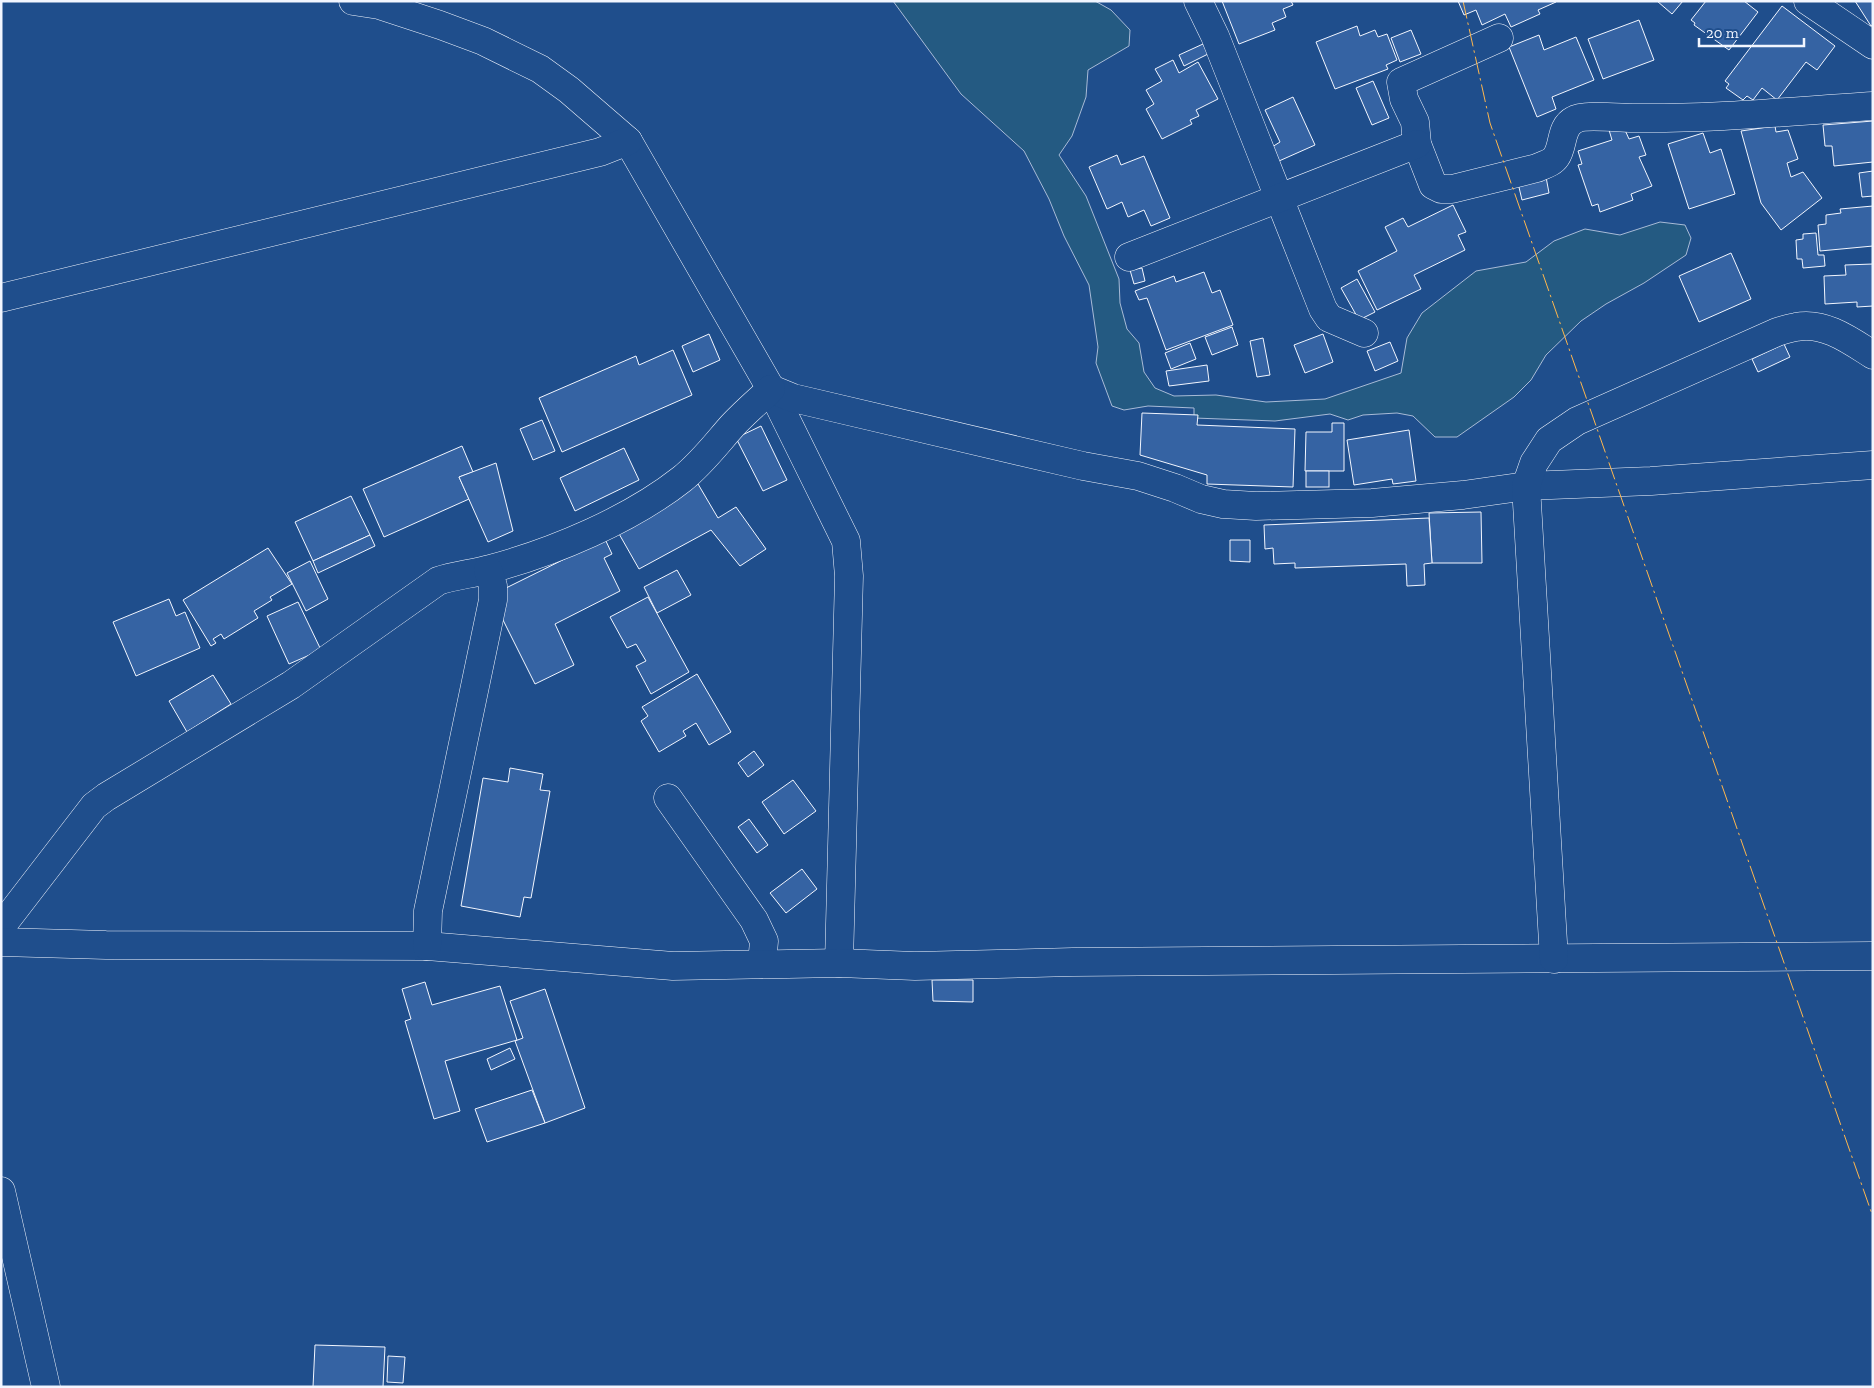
<svg xmlns="http://www.w3.org/2000/svg" width="1874" height="1388" font-family="'Zilla Slab',serif">
	<style>
		.green { fill: #245a82; stroke: #a8bbd7 }
		.building { fill: #3563a3; stroke: #f2f6ff }
		.lines { fill: none; stroke-linecap: round; stroke-linejoin: round }
		.street-casing { stroke: #f2f6ff; stroke-width: 29 }
		.secondary-casing { stroke: #f2f6ff; stroke-width: 29 }
		.street { stroke: #1f4e8c; stroke-width: 28 }
		.secondary { stroke: #1f4e8c; stroke-width: 28 }
		.power { stroke: #ffb74d; stroke-width: 1; stroke-dasharray: 18 4 2.5 4; stroke-linecap: butt }
	</style>
	<rect width="100%" height="100%" fill="#1f4e8c"/>
	<polygon class="green" points="893,1 1095,1 1111,10 1130,30 1129,46 1088,70 1086,97 1072,136 1059,155 1086,196 1119,279 1120,303 1127,329 1139,343 1144,372 1155,388 1174,396 1216,395 1266,402 1325,399 1401,373 1407,338 1422,313 1476,271 1526,262 1554,241 1585,229 1620,235 1660,222 1685,225 1691,238 1686,255 1644,283 1606,304 1581,321 1546,355 1531,380 1514,397 1457,437 1435,437 1413,416 1397,413 1363,415 1348,420 1330,414 1275,421 1194,418 1194,408 1148,406 1124,410 1112,406 1096,363 1098,347 1089,285 1064,236 1049,199 1024,151 961,94"/>
	<g class="building">
		<polygon points="1222,1 1291,1 1293,5 1283,9 1286,17 1272,23 1275,30 1239,44"/>
		<polygon points="1458,1 1556,1 1556,2 1538,10 1540,14 1511,27 1505,14 1482,25 1476,10 1464,15"/>
		<polygon points="1657,1 1683,1 1672,14"/>
		<polygon points="1706,1 1744,1 1758,12 1729,50 1694,25 1695,23 1691,20"/>
		<polygon points="1855,1 1873,1 1873,25 1871,26"/>
		<polygon points="1782,6 1835,46 1817,70 1806,62 1777,100 1762,88 1753,100 1747,96 1743,100 1726,88 1729,84 1725,81"/>
		<polygon points="1639,20 1654,60 1603,79 1588,39"/>
		<polygon points="1357,26 1360,36 1375,30 1378,37 1387,34 1397,60 1386,65 1388,69 1335,89 1316,42"/>
		<polygon points="1411,30 1421,54 1400,62 1391,38"/>
		<polygon points="1539,35 1544,50 1576,37 1594,80 1552,97 1556,109 1537,117 1509,47"/>
		<polygon points="1203,44 1208,54 1184,66 1179,55"/>
		<polygon points="1173,60 1179,73 1198,62 1218,99 1196,110 1199,116 1190,120 1192,124 1162,139 1146,109 1154,104 1146,90 1162,81 1155,69"/>
		<polygon points="1373,81 1389,118 1372,125 1356,88"/>
		<polygon points="1293,97 1315,145 1279,161 1272,147 1280,142 1265,110"/>
		<polygon points="1873,121 1873,162 1834,166 1832,146 1825,146 1823,125"/>
		<polygon points="1775,126 1776,132 1788,130 1798,159 1787,163 1791,177 1803,172 1822,198 1781,230 1761,203 1741,131"/>
		<polygon points="1609,130 1625,130 1629,139 1639,136 1646,155 1639,157 1652,186 1631,194 1633,200 1600,212 1598,204 1592,206 1578,165 1582,164 1578,151 1612,140"/>
		<polygon points="1703,133 1710,153 1721,149 1735,194 1689,209 1668,144"/>
		<polygon points="1117,155 1121,165 1144,156 1170,218 1151,226 1144,210 1128,217 1122,202 1107,209 1089,167"/>
		<polygon points="1873,171 1873,196 1862,197 1859,173"/>
		<polygon points="1546,177 1549,193 1522,200 1518,183"/>
		<polygon points="1453,205 1466,232 1458,235 1465,250 1414,275 1421,289 1377,310 1358,271 1397,251 1385,227 1403,218 1408,227"/>
		<polygon points="1873,206 1873,246 1820,251 1818,225 1826,224 1826,215 1841,213 1840,209"/>
		<polygon points="1816,233 1818,255 1824,255 1825,266 1803,268 1802,259 1797,259 1796,240 1803,239 1803,234"/>
		<polygon points="1731,253 1751,299 1699,322 1679,276"/>
		<polygon points="1873,264 1873,306 1857,307 1857,302 1825,304 1824,276 1846,275 1845,265"/>
		<polygon points="1142,268 1145,281 1134,284 1130,270"/>
		<polygon points="1204,272 1212,293 1220,290 1233,325 1166,350 1147,298 1139,300 1135,291 1174,276 1176,282"/>
		<polygon points="1357,279 1375,312 1359,320 1341,288"/>
		<polygon points="1232,327 1238,345 1212,355 1205,337"/>
		<polygon points="709,334 720,360 693,372 682,346"/>
		<polygon points="1323,334 1333,362 1305,373 1294,345"/>
		<polygon points="1263,338 1270,375 1257,377 1250,341"/>
		<polygon points="1390,342 1398,361 1375,371 1367,351"/>
		<polygon points="1190,343 1196,359 1171,369 1165,353"/>
		<polygon points="1784,344 1790,357 1758,372 1752,359"/>
		<polygon points="673,350 692,395 562,452 539,398 636,356 639,365"/>
		<polygon points="1207,365 1209,381 1169,386 1166,371"/>
		<polygon points="1142,413 1198,415 1197,425 1295,429 1293,487 1207,484 1207,475 1140,455"/>
		<polygon points="542,420 555,451 533,460 520,429"/>
		<polygon points="1332,423 1344,423 1344,471 1305,471 1306,432 1332,432"/>
		<polygon points="761,426 787,480 763,491 736,438"/>
		<polygon points="1409,430 1416,481 1393,484 1392,479 1354,485 1347,440"/>
		<polygon points="462,446 473,472 459,477 469,499 384,537 363,489"/>
		<polygon points="624,448 639,480 575,511 560,478"/>
		<polygon points="496,463 513,531 488,542 459,477"/>
		<rect x="1306" y="471" width="23" height="16"/>
		<polygon points="698,484 718,518 736,507 766,549 740,566 711,530 639,569 618,532"/>
		<polygon points="351,496 370,535 313,561 295,522"/>
		<polygon points="1481,512 1482,563 1432,563 1429,513"/>
		<polygon points="1429,518 1432,563 1424,564 1425,585 1407,586 1406,564 1295,568 1295,563 1274,564 1273,548 1265,549 1264,525"/>
		<polygon points="370,535 375,546 318,573 313,561"/>
		<polygon points="605,539 612,554 604,558 620,591 555,624 574,665 535,684 500,614 506,588"/>
		<polygon points="1230,540 1250,540 1250,562 1230,561"/>
		<polygon points="268,548 292,584 270,597 272,600 254,611 258,618 224,639 221,634 213,639 216,643 211,646 183,600"/>
		<polygon points="310,561 328,599 306,611 287,573"/>
		<polygon points="677,570 691,595 657,613 644,587"/>
		<polygon points="648,597 689,672 651,694 636,666 646,661 636,644 627,648 610,617"/>
		<polygon points="169,599 176,616 185,612 200,648 136,676 113,622"/>
		<polygon points="298,602 321,650 289,664 267,616"/>
		<polygon points="697,674 731,732 709,745 696,723 683,731 686,736 659,752 641,721 648,716 642,707"/>
		<polygon points="213,675 231,704 187,732 169,701"/>
		<polygon points="754,751 764,765 748,777 738,763"/>
		<polygon points="510,768 543,774 540,790 550,791 531,898 524,897 520,917 461,906 483,778 508,782"/>
		<polygon points="793,780 816,811 784,834 762,802"/>
		<polygon points="749,819 768,845 757,853 738,827"/>
		<polygon points="802,869 817,889 786,913 770,893"/>
		<polygon points="932,980 973,980 973,1002 933,1001"/>
		<polygon points="425,982 432,1005 500,986 517,1040 445,1061 460,1111 434,1119 405,1021 411,1019 402,989"/>
		<polygon points="545,989 585,1108 545,1123 515,1041 523,1038 510,1001"/>
		<polygon points="510,1048 515,1059 491,1070 487,1059"/>
		<polygon points="532,1090 545,1123 487,1142 475,1109"/>
		<polygon points="315,1345 385,1347 383,1387 313,1387"/>
		<polygon points="388,1356 405,1357 403,1383 387,1382"/>
	</g>
	<g class="lines">
		<defs>
			<g id="street">
				<polyline points="353,1 379,5 440,25 483,41 540,69 569,90 628,141 771,389 846,541 849,576 839,963"/>
				<polyline points="1198,1 1215,36 1323,309 1329,318 1364,333"/>
				<path d="M 1499,38 L 1401,82 L 1404,99 L 1415,122 L 1417,144 L 1433,185 L 1441,189 L 1452,189 L 1537,168 C 1543,165 1552,163 1556,157 C 1564,146 1560,127 1574,120 C 1583,114 1621,118 1634,118 C 1714,119 1793,111 1873,106"/>
				<polyline points="1129,257 1417,144"/>
				<polyline points="1,298 600,152 628,141"/>
				<polyline points="771,389 793,398 1083,466 1138,476 1175,488 1201,499 1223,504 1256,506 1372,503 1463,495 1526,486 1651,481 1873,465"/>
				<polyline points="668,798 754,920 764,941 762,964"/>
				<path d="M 1,927 L 94,806 L 106,797 L 291,685 L 438,581 C 455,575 473,574 490,569 C 554,552 630,520 682,479 C 702,463 716,444 732,426 C 744,413 758,401 771,389"/>
				<polyline points="1,942 106,945 427,946 673,966 839,963 915,966 1073,962 1873,956"/>
				<polyline points="427,946 428,911 493,600 493,586 488,570"/>
				<path d="M 1554,959 L 1526,486 L 1534,463 L 1549,440 L 1577,421 L 1777,332 C 1783,330 1790,328 1796,327 C 1824,321 1851,341 1873,355"/>
			</g>
			<g id="secondary">
				<polyline points="1808,1 1873,45"/>
				<polyline points="1,1191 46,1387"/>
			</g>
		</defs>
		<use href="#street" class="street-casing"/>
		<use href="#secondary" class="secondary-casing"/>
		<use href="#street" class="street"/>
		<use href="#secondary" class="secondary"/>
		<polyline class="power" points="1463,1 1490,123 1873,1217"/>
	</g>
	<rect width="1874" height="1388" fill="none" stroke="#f2f6ff" stroke-width="5"/>
	<path d="M1699 38v8h105v-8" fill="none" stroke="#f2f6ff" stroke-width="2.5"/>
	<text x="1706" y="38" font-size="15" fill="#f2f6ff" stroke="#1f4e8c" stroke-width="4" paint-order="stroke">20 m</text>
</svg>
